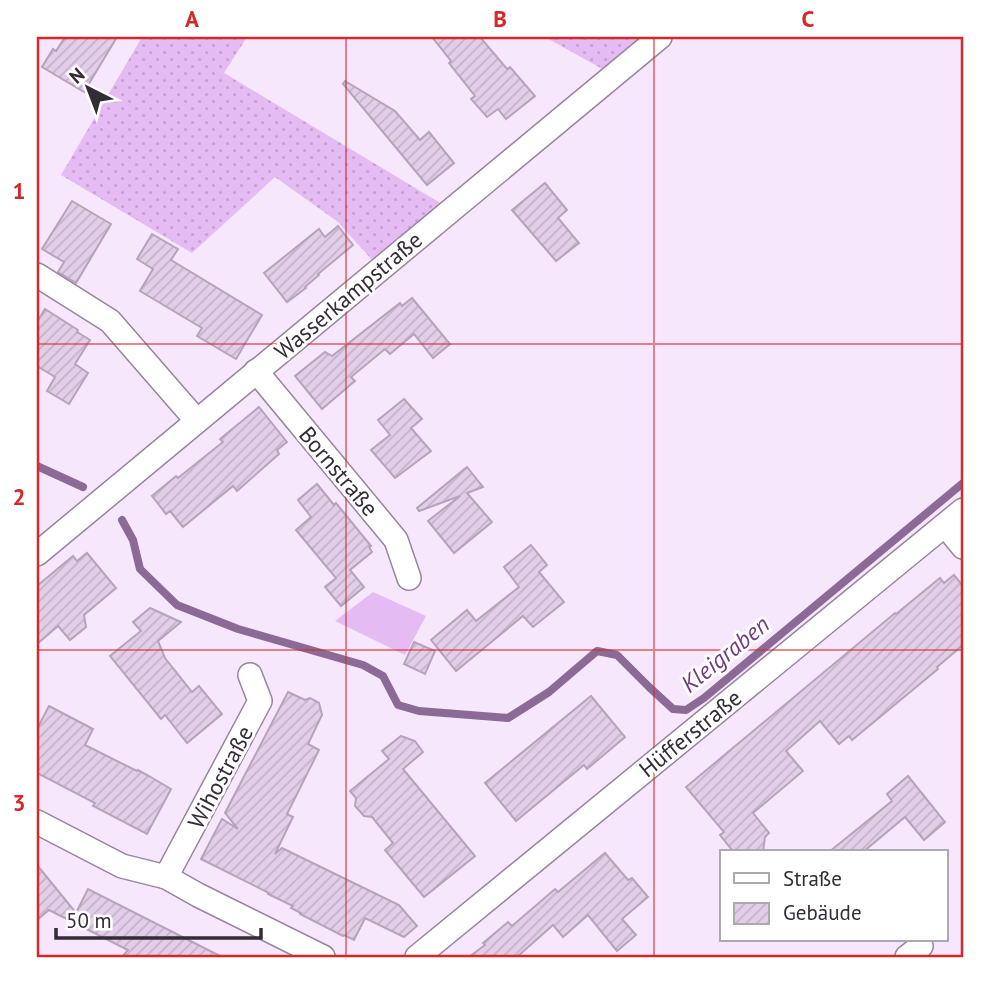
<svg xmlns="http://www.w3.org/2000/svg" width="1000" height="994" font-family="'PT Sans',sans-serif">
	<style>
		.grass { fill: url(#grass-dots) }
		.park { fill: #e5bbf3 }
		.lines { fill: none; stroke-linecap: round; stroke-linejoin: round }
		.stream { stroke: #8b6a96; stroke-width: 8 }
		.building { fill: url(#building-hatch); stroke: #b6a2bd; stroke-width: 2 }
		.minor-casing { stroke: #97849d; stroke-width: 26 }
		.minor { stroke: #fff; stroke-width: 23 }
		.grid { fill: none; stroke: #d62828; stroke-width: 2; stroke-opacity: 0.55 }
		.labels { text-anchor: middle; dominant-baseline: central; stroke-width: 6; stroke-linejoin: round; paint-order: stroke }
		.street-label { font-size: 23px; fill: #332b36; stroke: #fff }
		.water-label { font-size: 24px; font-style: italic; fill: #713a82; stroke: #fff }
		.neatline { fill: none; stroke: #d62828; stroke-width: 2.5 }
		.grid-label { font-size: 23px; text-anchor: middle; font-weight: bold; fill: #d62828 }
	</style>
	<defs>
		<pattern id="grass-dots" width="8" height="8" patternUnits="userSpaceOnUse" patternTransform="scale(1.75)"><rect width="8" height="8" fill="#e5bbf3"/><path d="M2 2h.1M6 6h.1" fill="none" stroke="#c5a1d1" stroke-width="1.8" stroke-linecap="round"/></pattern>
		<pattern id="building-hatch" width="6" height="6" patternUnits="userSpaceOnUse" patternTransform="scale(1.75)"><rect width="6" height="6" fill="#e3ceea"/><path d="M-1 1l2-2M0 6l6-6M5 7l2-2" fill="none" stroke="#c3b1c9"/></pattern>
	</defs>
	<rect width="100%" height="100%" fill="#f7e7fd"/>
	<g class="grass">
		<polygon points="142,37 247,37 224,73 442,204 373,261 338,222 275,177 192,253 61,175"/>
		<polygon points="545,37 643,37 604,70"/>
	</g>
	<polygon class="park" points="373,592 426,616 405,655 335,621"/>
	<g class="lines">
		<g class="stream">
			<polyline points="37,466 83,487"/>
			<polyline points="122,520 133,540 140,569 177,605 238,629 363,665 383,676 398,705 419,711 508,718 549,692 597,651 617,655 649,687 673,709 686,710 704,698 963,483"/>
		</g>
	</g>
	<g class="building">
		<polygon points="65,37 117,37 84,92 42,67 53,49 56,51"/>
		<polygon points="432,37 480,37 507,69 510,67 535,96 506,119 498,109 487,117 471,99 475,96 449,63 451,61"/>
		<polygon points="345,81 395,111 420,140 429,132 454,163 427,185 343,84"/>
		<polygon points="545,183 567,210 558,218 579,243 556,261 512,210"/>
		<polygon points="72,201 111,224 76,283 58,272 64,262 42,249"/>
		<polygon points="338,226 353,245 318,274 319,275 305,287 306,288 287,302 264,273 319,229 325,237"/>
		<polygon points="152,234 178,249 171,260 262,315 236,359 197,336 202,328 140,291 153,269 137,259"/>
		<polygon points="412,298 450,344 433,358 414,334 390,354 385,349 351,377 355,381 322,409 295,376 325,352 332,356 400,303 402,306"/>
		<polygon points="45,309 78,330 77,332 90,340 75,364 88,373 69,404 47,391 55,377 37,366 37,322"/>
		<polygon points="404,399 422,419 411,428 431,451 395,478 371,450 390,435 378,420"/>
		<polygon points="259,407 287,442 277,450 279,454 237,491 233,486 183,527 170,511 166,514 152,496 176,476 178,478 223,442 220,439"/>
		<polygon points="467,467 483,487 467,493 492,522 454,553 428,521 460,496 419,511 417,508"/>
		<polygon points="317,484 334,505 336,503 371,546 369,547 372,552 350,570 364,587 341,606 325,587 336,578 296,530 311,517 298,500"/>
		<polygon points="531,545 547,565 539,572 564,602 533,627 523,616 456,671 431,640 467,610 476,621 519,587 504,567"/>
		<polygon points="87,553 116,588 84,615 86,627 70,640 58,626 37,644 37,586 73,556 77,561"/>
		<polygon points="954,575 963,586 963,645 937,667 938,669 852,740 849,736 839,744 820,721 786,751 803,771 753,813 769,833 765,837 763,852 732,850 720,835 724,832 686,787 895,613 896,614 940,578 944,583"/>
		<polygon points="150,608 181,622 158,641 165,658 192,692 199,686 222,714 187,743 165,715 161,719 110,656 141,631 133,622"/>
		<polygon points="414,642 435,651 425,674 404,664"/>
		<polygon points="288,692 305,700 310,698 319,703 322,715 308,744 319,750 287,814 293,817 275,854 282,848 399,905 417,926 404,937 365,918 354,940 344,935 343,936 300,914 301,913 291,908 293,906 268,894 269,893 201,859 222,819 238,829 225,813"/>
		<polygon points="591,696 625,737 587,769 584,765 516,821 485,783"/>
		<polygon points="49,706 93,729 85,745 137,771 138,770 149,776 171,789 147,834 93,806 95,803 37,773 37,729"/>
		<polygon points="401,736 415,741 423,752 403,769 475,856 424,897 385,850 393,843 372,817 364,816 355,806 356,798 350,791 389,759 382,751"/>
		<polygon points="908,776 945,822 924,840 905,817 863,852 829,852 892,801 887,794"/>
		<polygon points="605,853 628,880 632,878 648,897 622,919 636,935 617,951 588,915 563,937 553,925 517,957 469,957 485,945 483,943 508,922 512,926 555,889 558,892"/>
		<polygon points="37,865 76,913 88,889 222,957 122,957 128,950 49,910 37,920"/>
	</g>
	<g class="lines">
		<defs>
			<g id="minor">
				<polyline points="37,275 110,321 197,421"/>
				<polyline points="256,371 396,540 409,578"/>
				<polyline points="945,525 963,547"/>
				<polyline points="37,554 660,37"/>
				<polyline points="37,822 122,866 166,877 198,895 323,957"/>
				<polyline points="166,877 260,701 250,675"/>
				<polyline points="417,957 963,510"/>
				<polyline points="907,957 921,946"/>
			</g>
		</defs>
		<use href="#minor" class="minor-casing"/>
		<use href="#minor" class="minor"/>
	</g>
	<path class="grid" d="M 346,37 L 346,957M 654,37 L 654,957M 37,344 L 963,344M 37,650 L 963,650"/>
	<g class="labels">
		<g class="street-label">
			<text transform="translate(348 295) rotate(-40)">Wasserkampstraße</text>
			<text transform="translate(339 471) rotate(50)">Bornstraße</text>
			<text transform="translate(690 733) rotate(-39)">Hüfferstraße</text>
			<text transform="translate(220 777) rotate(-62)">Wihostraße</text>
		</g>
		<g class="water-label">
			<text transform="translate(725 654) rotate(-39)">Kleigraben</text>
		</g>
	</g>
	<rect width="1000" height="994" fill="none" stroke="#ffffff" stroke-width="77"/>
	<rect x="720" y="850" width="228" height="91" fill="#ffffff" stroke="#adaaaf" stroke-width="2"/>
	<rect x="734" y="873" width="35" height="10" fill="#ffffff" stroke="#adaaaf" stroke-width="2"/>
	<text x="783" y="886" font-size="21" fill="#332b36">Straße</text>
	<rect x="734" y="903" width="35" height="21" fill="url(#building-hatch)" stroke="#adaaaf" stroke-width="2"/>
	<text x="783" y="920" font-size="21" fill="#332b36">Gebäude</text>
	<g transform="translate(88 88) rotate(318)" stroke="#ffffff" stroke-width="5" paint-order="stroke">
	<path d="M0-5L12 26L0 18L-12 26Z" fill="#332b36"/>
	<text y="-10" font-size="19" font-weight="bold" text-anchor="middle" fill="#332b36">N</text>
	</g>
	<path d="M56 928v10h205v-10" fill="none" stroke="#332b36" stroke-width="3.5"/>
	<text x="66" y="928" font-size="21" fill="#332b36" stroke="#ffffff" stroke-width="5" paint-order="stroke">50 m</text>
	<rect x="38" y="38" width="924" height="918" class="neatline"/>
	<g class="grid-label">
		<text x="192" y="27">A</text>
		<text x="500" y="27">B</text>
		<text x="808" y="27">C</text>
		<text x="19" y="199">1</text>
		<text x="19" y="505">2</text>
		<text x="19" y="811">3</text>
	</g>
</svg>
